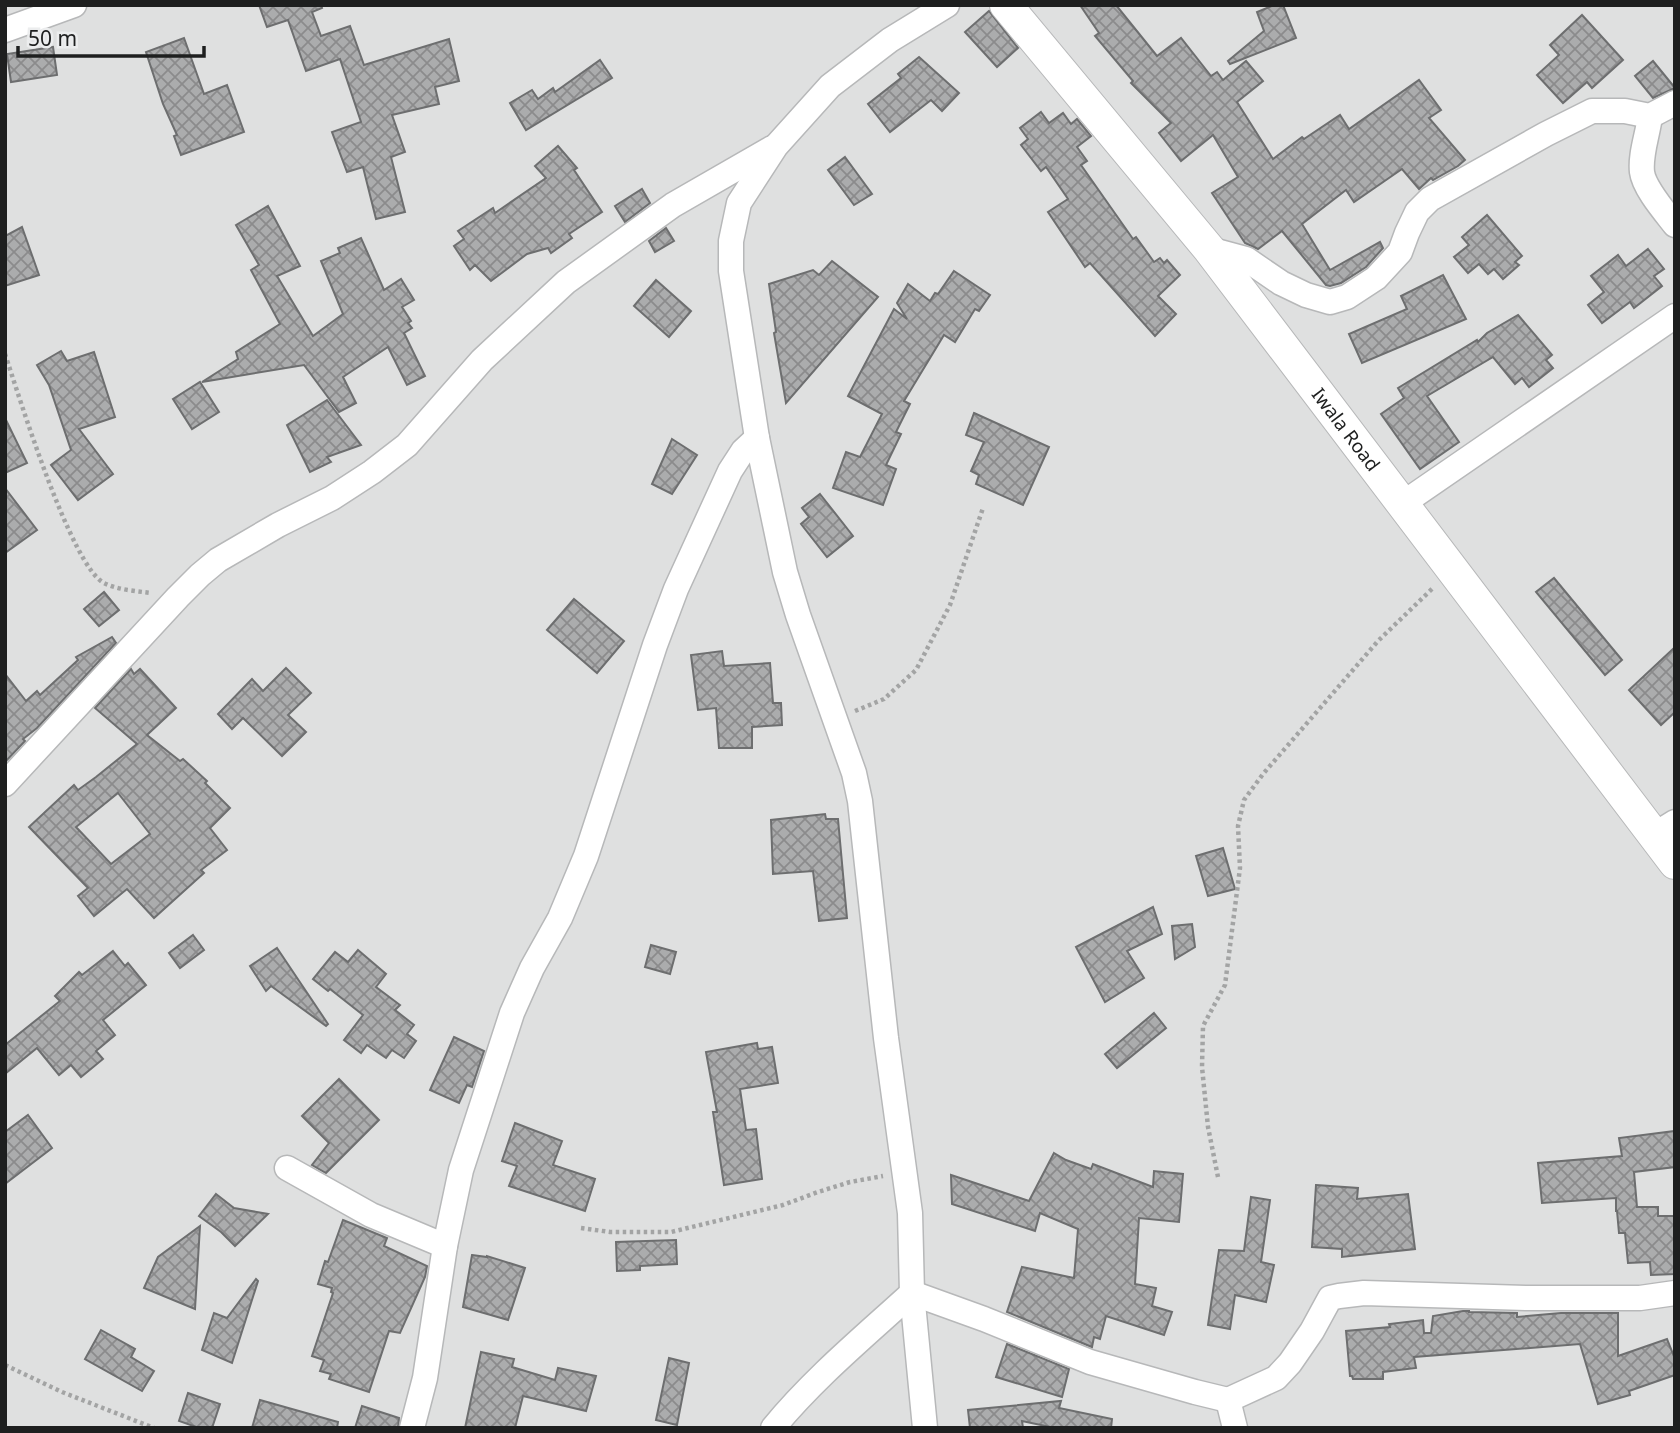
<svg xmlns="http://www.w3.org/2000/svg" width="1680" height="1433" font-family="'Noto Sans',sans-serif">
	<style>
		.building { fill: url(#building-cross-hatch); stroke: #6d6e6f; stroke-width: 2; fill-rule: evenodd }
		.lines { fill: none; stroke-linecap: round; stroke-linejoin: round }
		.minor-casing { stroke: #b7b8b9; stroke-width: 27 }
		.tertiary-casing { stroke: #b7b8b9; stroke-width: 34 }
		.path { stroke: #a3a4a4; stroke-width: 4.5; stroke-dasharray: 3.5 3.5; stroke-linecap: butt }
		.minor { stroke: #fff; stroke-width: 24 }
		.tertiary { stroke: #fff; stroke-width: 32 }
		.labels { text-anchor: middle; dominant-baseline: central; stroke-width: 7; stroke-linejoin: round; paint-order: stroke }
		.street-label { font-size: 19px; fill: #1e1f1f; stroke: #ecedee }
	</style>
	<defs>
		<pattern id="building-cross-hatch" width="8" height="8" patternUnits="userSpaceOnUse" patternTransform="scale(1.75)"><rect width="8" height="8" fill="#abacad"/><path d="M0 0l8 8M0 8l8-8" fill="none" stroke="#8b8b8c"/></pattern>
	</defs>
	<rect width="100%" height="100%" fill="#dfe0e0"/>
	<g class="building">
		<polygon points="259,5 321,5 322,8 312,12 321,36 350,26 364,65 449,39 459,81 435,87 439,104 392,115 405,152 391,157 405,212 376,219 363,167 347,172 332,132 361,122 340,59 306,71 288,20 267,27"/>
		<polygon points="1080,5 1116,5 1157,56 1181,38 1211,76 1217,72 1223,80 1246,61 1263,81 1237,102 1273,159 1302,137 1304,139 1340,115 1349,129 1419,80 1441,110 1429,118 1465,160 1458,166 1433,180 1431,178 1419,189 1402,169 1354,202 1346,190 1302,224 1330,270 1380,242 1383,248 1366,267 1341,283 1330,286 1326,285 1282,231 1258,249 1245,243 1212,193 1238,177 1213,135 1181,161 1159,133 1171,123 1131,83 1133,81 1095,36 1099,33"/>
		<polygon points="1274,5 1283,5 1296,38 1230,64 1228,61 1264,31 1257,12"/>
		<polygon points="989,11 1018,48 997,67 965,32"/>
		<polygon points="1582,15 1623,60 1592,88 1587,82 1563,103 1537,75 1559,55 1550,45"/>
		<polygon points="184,38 204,94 227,85 244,132 181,155 174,136 177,135 163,104 146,52"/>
		<polygon points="53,47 57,75 11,82 7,54"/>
		<polygon points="919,57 959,93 942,111 931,100 890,132 868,104 901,78 898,74"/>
		<polygon points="600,60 612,78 526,130 510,103 532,90 538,99 553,88 555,92"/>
		<polygon points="1653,61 1675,88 1653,98 1635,76"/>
		<polygon points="1041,112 1049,123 1063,113 1071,124 1077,119 1091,136 1077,147 1087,161 1081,165 1133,239 1136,237 1154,262 1160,258 1164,263 1167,260 1180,275 1158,296 1176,314 1155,336 1090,263 1085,267 1048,212 1068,199 1046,167 1041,171 1021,145 1028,139 1020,128"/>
		<polygon points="558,146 577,168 574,170 602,212 569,234 572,238 551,253 548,248 527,254 491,281 475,265 470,270 454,246 464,239 458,231 493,208 495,213 546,178 535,166"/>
		<polygon points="845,157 872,194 854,205 828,170"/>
		<polygon points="642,189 650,203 625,222 615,206"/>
		<polygon points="268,206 300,266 277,276 313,336 343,314 321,261 340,253 338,248 361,238 384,290 401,279 414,300 402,307 411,321 408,323 412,328 404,333 425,376 407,385 388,347 343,377 356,403 339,412 304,365 202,382 238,359 236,352 280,324 251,270 259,265 236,225"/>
		<polygon points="1487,215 1522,256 1515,262 1519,265 1503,279 1494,269 1488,274 1479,264 1468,273 1454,257 1469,245 1462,237"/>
		<polygon points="22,227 39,275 5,286 5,236"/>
		<polygon points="666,228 674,241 655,252 649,241"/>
		<polygon points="1648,249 1664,269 1654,276 1662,286 1634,308 1630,302 1602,323 1588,305 1604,292 1591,276 1618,255 1626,266"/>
		<polygon points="832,261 878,297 786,403 774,333 776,332 769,284 813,270 819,275"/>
		<polygon points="954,271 990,295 979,311 975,309 955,342 944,335 904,401 910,404 896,432 901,434 886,465 896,469 883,505 833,488 846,452 860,457 882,414 848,396 894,309 907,319 897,303 908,284 930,301 935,293 938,294"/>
		<polygon points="1443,275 1466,319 1362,363 1349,334 1407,309 1401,296"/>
		<polygon points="656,280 691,311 669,337 634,306"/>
		<polygon points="1518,315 1552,355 1546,360 1553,368 1529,387 1522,378 1515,384 1493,357 1427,396 1459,442 1420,469 1381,414 1404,398 1398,388 1477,340 1478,342 1487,333"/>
		<polygon points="61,351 67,361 94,352 115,417 79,429 113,474 78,500 51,465 71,450 49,385 37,365"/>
		<polygon points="200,382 219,412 192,429 173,399"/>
		<polygon points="327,400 361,445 327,457 331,462 310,472 287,425"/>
		<polygon points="974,413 1049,447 1023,505 976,484 979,475 971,471 984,442 966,435"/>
		<polygon points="5,418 27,463 5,473"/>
		<polygon points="672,439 697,455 672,494 652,484"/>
		<polygon points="5,488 37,530 5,553"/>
		<polygon points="820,494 853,536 827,557 801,524 809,517 802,508"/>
		<polygon points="1554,578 1622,660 1605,675 1536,592"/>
		<polygon points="104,592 119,610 99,626 84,609"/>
		<polygon points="574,599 624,641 597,673 547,630"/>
		<polygon points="112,637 116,643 37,728 23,739 25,741 5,762 5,674 26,701 37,691 40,695 78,660 76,657"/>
		<polygon points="1675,647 1675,712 1661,725 1629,690"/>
		<polygon points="722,651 724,666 770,663 773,703 781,703 782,725 752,727 752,748 719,748 716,708 698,710 691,655"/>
		<polygon points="286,668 311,693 288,715 306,732 282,756 243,718 232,729 218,714 252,679 263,691"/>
		<path d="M 131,669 L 134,674 L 140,669 L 176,708 L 147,735 L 180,761 L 183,759 L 207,781 L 205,783 L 230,808 L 210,828 L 227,850 L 201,870 L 204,873 L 154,918 L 127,889 L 94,916 L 78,896 L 88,888 L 29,827 L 74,785 L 78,790 L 96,777 L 137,744 L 95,708 ZM 118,793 L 150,834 L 111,864 L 76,827 Z"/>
		<polygon points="825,814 826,819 838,819 847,918 819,921 813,871 773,874 771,820"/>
		<polygon points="1223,848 1235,889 1208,896 1196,856"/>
		<polygon points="1153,907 1162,934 1127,951 1144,978 1105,1002 1076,947"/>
		<polygon points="1192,924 1195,947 1175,959 1172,926"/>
		<polygon points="193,935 204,950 180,968 169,953"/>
		<polygon points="651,945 676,952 670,974 645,967"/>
		<polygon points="277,948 328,1024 326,1026 271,986 266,991 250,966"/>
		<polygon points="358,950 386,974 376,987 400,1005 395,1010 414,1025 407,1034 416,1041 404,1058 392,1050 386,1058 367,1045 361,1053 344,1040 363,1015 330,989 328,991 313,979 335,952 348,962"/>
		<polygon points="113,951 125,966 128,963 146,985 103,1020 115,1035 96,1051 103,1059 81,1077 71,1065 59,1075 37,1048 5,1074 5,1045 60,1001 55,996 79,972 82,975"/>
		<polygon points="1154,1013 1166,1028 1117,1068 1105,1054"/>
		<polygon points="454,1037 484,1051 472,1087 467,1085 459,1103 430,1090"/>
		<polygon points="757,1043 758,1049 772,1047 778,1083 740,1089 746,1130 756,1129 762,1179 724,1185 713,1112 717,1112 706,1052"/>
		<polygon points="339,1079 379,1120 326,1173 312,1165 329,1143 302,1116"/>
		<polygon points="28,1115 52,1148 5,1184 5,1132"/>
		<polygon points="515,1123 562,1141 553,1165 595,1179 585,1211 509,1186 517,1166 502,1161"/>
		<polygon points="1675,1131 1675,1167 1634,1172 1637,1207 1658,1207 1658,1216 1675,1216 1675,1274 1651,1275 1650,1262 1628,1263 1625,1233 1619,1233 1617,1211 1616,1211 1616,1198 1542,1203 1538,1163 1622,1156 1619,1138"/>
		<polygon points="1054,1153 1066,1160 1091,1169 1093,1164 1153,1187 1154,1171 1183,1174 1179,1222 1139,1218 1135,1284 1156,1288 1152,1306 1172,1312 1164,1335 1106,1316 1100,1339 1094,1337 1092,1347 1007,1312 1022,1267 1074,1278 1078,1229 1040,1213 1035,1231 952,1204 951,1175 1029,1201"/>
		<polygon points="1316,1185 1358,1188 1357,1199 1408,1194 1415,1249 1342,1257 1342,1249 1312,1247"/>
		<polygon points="216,1194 234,1208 268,1214 235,1246 221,1232 199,1216"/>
		<polygon points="1251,1197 1270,1200 1261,1262 1274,1265 1266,1302 1235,1295 1230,1329 1208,1325 1219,1250 1244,1251"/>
		<polygon points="343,1220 387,1238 384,1246 427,1266 425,1277 400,1333 389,1331 369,1392 329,1379 331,1374 320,1371 324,1360 312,1356 333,1293 331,1292 332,1288 318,1284 325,1261 328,1262"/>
		<polygon points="200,1226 195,1309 144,1288 158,1257"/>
		<polygon points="676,1240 677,1264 640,1266 640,1270 617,1271 616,1242"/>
		<polygon points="472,1255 487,1257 487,1256 525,1268 508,1320 463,1307"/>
		<polygon points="256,1279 258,1281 232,1363 202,1350 214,1313 227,1318"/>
		<polygon points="1463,1311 1469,1311 1469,1312 1517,1313 1517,1317 1561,1313 1618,1313 1618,1356 1667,1339 1675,1359 1675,1375 1629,1391 1630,1395 1598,1404 1580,1344 1414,1357 1416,1368 1383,1372 1383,1379 1353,1379 1352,1376 1350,1376 1346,1331 1390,1327 1389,1324 1423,1320 1424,1333 1431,1333 1433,1316"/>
		<polygon points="101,1330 135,1349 131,1357 154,1371 142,1391 85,1359"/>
		<polygon points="1007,1344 1069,1369 1062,1397 996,1377"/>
		<polygon points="481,1352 514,1359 512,1367 555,1380 558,1368 596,1376 586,1411 523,1396 515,1428 465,1428"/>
		<polygon points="669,1358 689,1363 677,1425 656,1420"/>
		<polygon points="188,1393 220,1404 212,1428 199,1428 179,1421"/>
		<polygon points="260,1400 338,1422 337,1428 252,1428"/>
		<polygon points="1061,1401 1059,1408 1112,1419 1111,1428 1055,1428 1022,1421 1023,1428 970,1428 968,1410"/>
		<polygon points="362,1406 399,1418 398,1428 355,1428"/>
	</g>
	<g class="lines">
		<defs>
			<g id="minor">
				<polyline points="5,30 74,5"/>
				<path d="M 1650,116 C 1648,134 1640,154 1642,172 C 1644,188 1665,212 1675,225"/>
				<polyline points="1209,249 1246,259 1281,283 1306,295 1330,302 1347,297 1376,278 1400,252 1407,233 1417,212 1430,199 1546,134 1592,111 1625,111 1650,116 1675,103"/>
				<polyline points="1402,504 1675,316"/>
				<polyline points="5,784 178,597 200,575 218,560 278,525 332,498 372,472 407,445 482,360 566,282 673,205 772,148"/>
				<polyline points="1654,835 1675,822"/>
				<polyline points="287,1168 371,1215 445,1246"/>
				<polyline points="1228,1400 1235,1428"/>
				<polyline points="412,1428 425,1378 445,1246 461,1170 512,1013 532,968 560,918 586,856 655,645 676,589 730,471 743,451 757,438"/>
				<path d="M 773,1428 C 814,1378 865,1336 912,1293 L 984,1319 L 1090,1362 L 1195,1392 L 1228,1400 L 1276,1378 L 1290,1363 L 1312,1331 L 1330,1298 L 1339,1296 L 1364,1293 L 1526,1298 L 1640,1298 L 1675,1293"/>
				<polyline points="925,1428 912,1293 910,1213 886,1038 860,801 854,773 798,615 785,572 757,438 731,271 731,241 739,203 776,146 830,86 890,40 947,5"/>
			</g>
			<g id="tertiary">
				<path id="s1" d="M 1006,5 L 1209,249 L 1675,863"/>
			</g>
		</defs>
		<use href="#minor" class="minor-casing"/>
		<use href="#tertiary" class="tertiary-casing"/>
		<g class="path">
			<path d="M 5,354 C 19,396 71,566 104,583 C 118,590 136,591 151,593"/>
			<polyline points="855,711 884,699 916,670 950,605 983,508"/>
			<polyline points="1218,1177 1208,1127 1202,1067 1203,1026 1225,985 1240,868 1238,826 1244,800 1263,774 1378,641 1434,587"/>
			<polyline points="581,1228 610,1232 671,1232 783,1205 818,1192 850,1182 883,1176"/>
			<polyline points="5,1365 62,1392 154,1428"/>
		</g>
		<use href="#minor" class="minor"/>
		<use href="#tertiary" class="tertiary"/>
	</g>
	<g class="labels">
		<g class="street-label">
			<text stroke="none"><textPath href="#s1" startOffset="544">Iwala Road</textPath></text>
		</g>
	</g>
	<rect width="1680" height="1433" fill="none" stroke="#1e1f1f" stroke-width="14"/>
	<path d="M18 46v10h186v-10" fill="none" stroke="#1e1f1f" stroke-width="3.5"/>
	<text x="28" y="46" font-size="21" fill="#1e1f1f" stroke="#ecedee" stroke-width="5" paint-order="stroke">50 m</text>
</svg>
